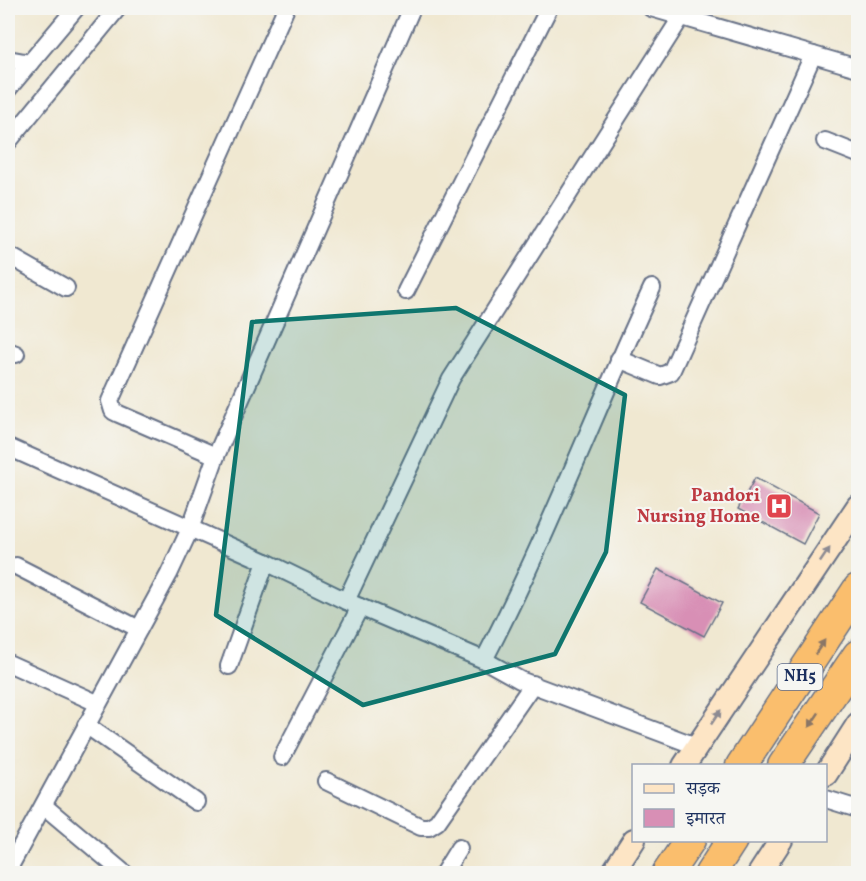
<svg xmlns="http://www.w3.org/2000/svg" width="866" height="881" font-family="Vollkorn,'Noto Serif Devanagari',serif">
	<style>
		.building { fill: #d88fb5 }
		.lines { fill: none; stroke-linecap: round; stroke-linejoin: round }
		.street-casing { stroke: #667086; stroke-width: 20 }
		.secondary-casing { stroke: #667086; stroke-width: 26 }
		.highway-casing { stroke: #667086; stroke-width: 33 }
		.street { stroke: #fff; stroke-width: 16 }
		.secondary { stroke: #fde5c5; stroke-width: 22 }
		.highway { stroke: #fabe6d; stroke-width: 30 }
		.oneway { fill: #8c8a92 }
		.oneway2 { fill: #8a7666 }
		.marked { fill: #0f766e; fill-opacity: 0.2; stroke: #0f766e; stroke-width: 4.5; stroke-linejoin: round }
		.labels { text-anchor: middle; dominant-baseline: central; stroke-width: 4.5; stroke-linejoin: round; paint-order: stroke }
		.shield { fill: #f6f6f2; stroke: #5d6b8a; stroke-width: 1.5 }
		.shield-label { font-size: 16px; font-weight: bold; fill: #1b2f5e }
		.health-label { font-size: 18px; font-weight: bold; fill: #be3a42; stroke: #f6f6f2; text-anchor: end }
	</style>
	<rect width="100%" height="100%" fill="#f6f6f2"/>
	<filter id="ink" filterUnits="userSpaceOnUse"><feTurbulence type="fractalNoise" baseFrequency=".0167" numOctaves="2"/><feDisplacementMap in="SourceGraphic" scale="12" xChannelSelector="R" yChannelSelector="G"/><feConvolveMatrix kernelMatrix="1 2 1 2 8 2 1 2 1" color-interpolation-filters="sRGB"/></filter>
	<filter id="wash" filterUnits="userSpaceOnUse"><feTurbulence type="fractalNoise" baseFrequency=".008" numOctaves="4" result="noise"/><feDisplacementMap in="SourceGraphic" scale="24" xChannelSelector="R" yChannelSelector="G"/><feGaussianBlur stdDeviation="1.35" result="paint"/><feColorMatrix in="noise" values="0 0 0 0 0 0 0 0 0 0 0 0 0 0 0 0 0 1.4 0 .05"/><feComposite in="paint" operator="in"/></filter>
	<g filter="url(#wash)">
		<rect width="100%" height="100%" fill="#f0e8d1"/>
		<g id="blocks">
			<g class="building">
				<polygon points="755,478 819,513 803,544 738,509"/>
				<polygon points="658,569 722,603 704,636 640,602"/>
			</g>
		</g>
	</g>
	<g filter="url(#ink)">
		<use href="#blocks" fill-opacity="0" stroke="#667086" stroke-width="1.5"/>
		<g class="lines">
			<defs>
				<g id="street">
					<polyline points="651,8 858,68"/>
					<polyline points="8,59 30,63"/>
					<polyline points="8,89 76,8"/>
					<polyline points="825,141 858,154"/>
					<polyline points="8,142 118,8"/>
					<polyline points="8,255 66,288"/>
					<polyline points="406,291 549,8"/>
					<polyline points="8,351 16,354"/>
					<polyline points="619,359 660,376 671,372 813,55"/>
					<polyline points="8,447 266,562 346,601 484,660 520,680 696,746"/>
					<polyline points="216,456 119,414 113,411 110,401 286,8"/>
					<polyline points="16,566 139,629"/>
					<polyline points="346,601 451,379 682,16"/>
					<path d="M 484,660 C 547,539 595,411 652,288"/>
					<polyline points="8,663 97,703"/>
					<polyline points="229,666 266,562"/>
					<polyline points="86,725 196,802"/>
					<polyline points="282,757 360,607"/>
					<polyline points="326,781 421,827 429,827 437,822 533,684"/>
					<polyline points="826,799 858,809"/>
					<polyline points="44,806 125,874"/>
					<polyline points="8,870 169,574 190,529 216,456 412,8"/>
					<polyline points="443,874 459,848"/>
				</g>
				<g id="secondary">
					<polyline points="684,766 858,506"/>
					<polyline points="826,774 858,724"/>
					<polyline points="612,874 634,840"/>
					<polyline points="759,874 781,840"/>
				</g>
				<g id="highway">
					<polyline points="741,766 858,589"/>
					<polyline points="783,766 858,655"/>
					<polyline points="667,874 690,840"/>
					<polyline points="710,874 732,840"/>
				</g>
			</defs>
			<use href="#street" class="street-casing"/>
			<use href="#secondary" class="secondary-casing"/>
			<use href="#highway" class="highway-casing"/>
			<use href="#street" class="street"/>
			<use href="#secondary" class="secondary"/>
			<use href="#highway" class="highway"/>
		</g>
		<defs><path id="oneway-solid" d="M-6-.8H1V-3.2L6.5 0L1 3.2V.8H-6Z" transform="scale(1.5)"/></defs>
		<g class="oneway">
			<use href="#oneway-solid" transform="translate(825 555) rotate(-56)"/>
			<use href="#oneway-solid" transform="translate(716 717) rotate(-56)"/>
		</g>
		<g class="oneway2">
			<use href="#oneway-solid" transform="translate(820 647) rotate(-56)"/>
			<use href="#oneway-solid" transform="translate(814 720) rotate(124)"/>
		</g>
	</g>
	<path class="marked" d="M 456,308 L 625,395 L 606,552 L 555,654 L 363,705 L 216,615 L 252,322 Z"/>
	<defs>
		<symbol id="hospital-square" viewBox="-11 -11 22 22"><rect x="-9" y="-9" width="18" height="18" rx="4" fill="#e0444e" stroke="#f6f6f2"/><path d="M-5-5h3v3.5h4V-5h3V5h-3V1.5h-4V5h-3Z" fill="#fff"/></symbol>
	</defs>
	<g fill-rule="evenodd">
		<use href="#hospital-square" x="764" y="491" width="30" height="30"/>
	</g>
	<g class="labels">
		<rect class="shield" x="777.5" y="664" width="45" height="26" rx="4.5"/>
		<g class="shield-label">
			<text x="800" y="677">NH5</text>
		</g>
		<g class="health-label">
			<text x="760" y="496">Pandori<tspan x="760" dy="21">Nursing Home</tspan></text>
		</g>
	</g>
	<rect width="866" height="881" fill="none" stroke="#f6f6f2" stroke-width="30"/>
	<rect x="632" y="764" width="195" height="78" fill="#f6f6f2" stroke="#9ea6b7" stroke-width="1.5"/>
	<rect x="644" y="784" width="30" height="9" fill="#fde5c5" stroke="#9ea6b7" stroke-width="1.5"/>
	<text x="686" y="794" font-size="18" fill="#1b2f5e">सड़क</text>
	<rect x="644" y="809" width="30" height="18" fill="#d88fb5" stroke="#9ea6b7" stroke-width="1.5"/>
	<text x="686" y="824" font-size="18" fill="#1b2f5e">इमारत</text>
</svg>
